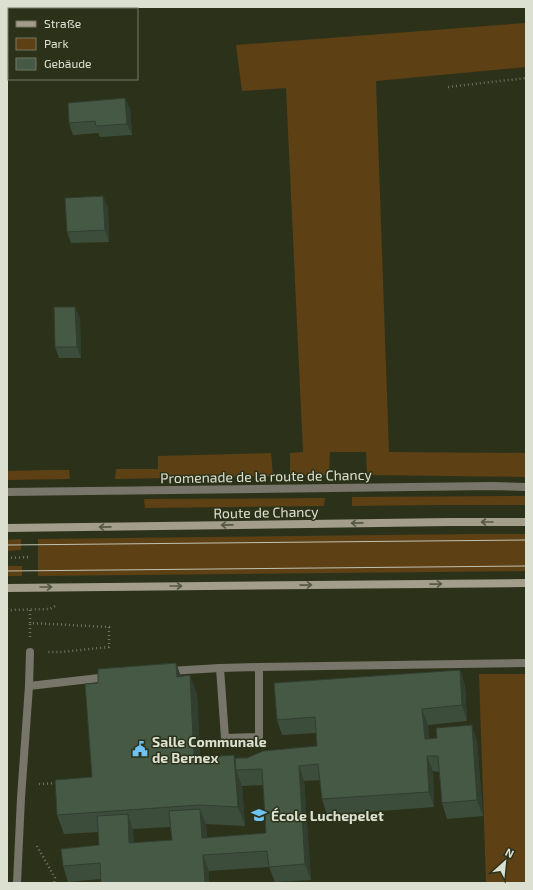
<svg xmlns="http://www.w3.org/2000/svg" width="533" height="890" font-family="'Exo 2',sans-serif">
	<style>
		.green { fill: #5e4015 }
		.lines { fill: none; stroke-linecap: round; stroke-linejoin: round }
		.path { stroke: #707561; stroke-width: 2.5; stroke-dasharray: 1 3; stroke-linecap: butt }
		.lane { stroke: #78766a; stroke-width: 8 }
		.street { stroke: #78766a; stroke-width: 8 }
		.secondary { stroke: #a29e8b; stroke-width: 8 }
		.tram { stroke: #bec2b2; stroke-width: 1 }
		.wall { fill: #3c4d3b; fill-rule: evenodd }
		.shaded-wall { fill: #313e30 }
		.building { fill: #465945; stroke: #313e30 }
		.oneway { stroke: #555842 }
		.labels { text-anchor: middle; dominant-baseline: central; stroke-width: 3; stroke-linejoin: round; paint-order: stroke }
		.street-label { font-size: 14px; fill: #dce0d1; stroke: #2c321a }
		.poi-label { font-size: 14px; font-weight: bold; fill: #dce0d1; stroke: #2c321a; text-anchor: start }
	</style>
	<rect width="100%" height="100%" fill="#2c321a"/>
	<g class="green">
		<polygon points="526,23 526,67 376,81 389,452 526,453 526,477 367,475 366,452 330,452 329,475 290,475 290,453 303,452 286,88 242,91 236,45"/>
		<polygon points="271,453 273,476 115,479 116,469 158,469 158,456"/>
		<polygon points="46,470 69,470 70,479 7,480 7,471"/>
		<polygon points="526,496 526,505 439,505 352,506 352,497"/>
		<polygon points="325,498 324,506 145,508 144,499"/>
		<polygon points="476,534 526,534 526,571 38,576 38,539"/>
		<polygon points="21,539 21,550 7,551 7,540"/>
		<rect x="7" y="566" width="15" height="10"/>
		<polygon points="479,674 526,674 526,883 485,883 486,882"/>
	</g>
	<g class="lines">
		<g class="path">
			<polyline points="448,87 526,78"/>
			<polyline points="7,558 30,557"/>
			<polyline points="7,609 9,610 50,609 55,606"/>
			<polyline points="30,610 30,623 109,627 109,647 61,652 47,652"/>
			<polyline points="30,637 30,623"/>
			<polyline points="39,784 58,783"/>
			<polyline points="37,846 55,878 54,883"/>
		</g>
		<g class="lane">
			<polyline points="259,667 259,737 225,738 220,668 259,667 526,663"/>
			<polyline points="169,671 220,668"/>
			<polyline points="29,686 108,677"/>
			<polyline points="17,883 21,798 29,686 30,652"/>
		</g>
		<polyline class="street" points="7,492 492,486 526,487"/>
		<g class="secondary">
			<polyline points="7,528 450,522 526,522"/>
			<polyline points="7,588 526,583"/>
		</g>
		<g class="tram">
			<polyline points="7,545 526,540"/>
			<polyline points="7,571 526,566"/>
		</g>
	</g>
	<g class="wall">
		<polygon points="125,98 130,109 132,135 100,137 98,133 73,135 69,123"/>
		<polygon points="103,196 108,208 109,242 71,243 67,232"/>
		<polygon points="80,318 81,358 59,358 55,347"/>
		<path d="M 176,663 L 181,677 L 197,694 L 200,757 L 235,758 L 247,758 L 317,746 L 316,733 L 282,735 L 277,720 L 460,670 L 465,686 L 467,721 L 428,725 L 429,739 L 477,741 L 483,816 L 447,819 L 442,803 L 439,772 L 433,771 L 434,807 L 327,815 L 322,799 L 320,780 L 304,781 L 311,880 L 275,882 L 269,867 L 209,871 L 209,883 L 101,883 L 101,879 L 68,882 L 63,866 L 99,845 L 98,832 L 64,834 L 57,815 L 92,777 L 98,683 ZM 263,785 L 266,833 L 207,838 L 206,824 L 245,826 L 242,786 ZM 170,827 L 172,840 L 134,843 L 133,829 Z"/>
	</g>
	<g class="shaded-wall">
		<polygon points="125,98 130,109 132,135 127,124"/>
		<polygon points="103,196 108,208 109,242 105,230"/>
		<polygon points="75,307 80,318 81,358 77,347"/>
		<polygon points="176,663 183,682 177,677"/>
		<polygon points="460,670 465,686 467,721 462,705"/>
		<polygon points="190,675 197,694 201,777 194,758"/>
		<polygon points="422,709 428,725 431,755 425,739"/>
		<polygon points="472,725 477,741 483,816 477,800"/>
		<polygon points="234,755 239,770 236,770 242,786 245,826 238,807"/>
		<polygon points="427,756 433,771 434,807 429,792"/>
		<polygon points="299,766 304,781 311,880 305,864"/>
		<polygon points="200,809 206,824 208,854 202,838"/>
		<polygon points="128,814 133,830 135,859 129,843"/>
		<polygon points="203,855 209,871 209,883 205,883"/>
	</g>
	<g class="building">
		<polygon points="125,98 127,124 96,126 95,121 69,123 68,103"/>
		<polygon points="103,196 105,230 67,232 65,198"/>
		<polygon points="54,307 75,307 77,347 55,347"/>
		<polygon points="176,663 177,677 190,675 194,758 234,755 238,807 199,805 57,815 55,780 92,777 85,684 98,683 98,669"/>
		<polygon points="460,670 462,705 422,709 425,739 437,738 436,728 472,725 477,800 442,803 438,756 427,756 429,792 322,799 318,764 299,766 305,864 269,867 267,851 203,855 205,883 101,883 100,863 63,866 61,849 99,845 97,816 128,814 129,843 172,840 169,811 200,809 202,838 266,833 262,769 236,770 235,758 247,758 263,751 317,746 315,717 277,720 274,683"/>
	</g>
	<defs><path id="oneway-shaft" d="M-6 0H5M1.5-3L5.5 0L1.5 3" fill="none" stroke-width="1.6" stroke-linecap="round" stroke-linejoin="round"/></defs>
	<g class="oneway">
		<use href="#oneway-shaft" transform="translate(487 522) rotate(-180)"/>
		<use href="#oneway-shaft" transform="translate(357 523) rotate(179)"/>
		<use href="#oneway-shaft" transform="translate(227 525) rotate(179)"/>
		<use href="#oneway-shaft" transform="translate(105 527) rotate(179)"/>
		<use href="#oneway-shaft" transform="translate(436 584) rotate(-1)"/>
		<use href="#oneway-shaft" transform="translate(306 585) rotate(-1)"/>
		<use href="#oneway-shaft" transform="translate(176 586)"/>
		<use href="#oneway-shaft" transform="translate(46 587)"/>
	</g>
	<defs>
		<symbol id="civic-bare" viewBox="-9 -9 18 18"><path d="M-.6-6.5H3V-4.5H.6V-3L4-1V1h2V6H-6V1h2V-1L-.6-3ZM-1.2 2.5V6h2.4V2.5Z" fill="#6fc2f4" stroke="#2c321a" stroke-width="2.5" paint-order="stroke"/></symbol>
		<symbol id="school-bare" viewBox="-9 -9 18 18"><path d="M0-5L7-2L0 1L-7-2ZM-4 1L0 2.5L4 1V4Q0 6-4 4Z" fill="#6fc2f4" stroke="#2c321a" stroke-width="2.5" paint-order="stroke"/></symbol>
	</defs>
	<g fill-rule="evenodd">
		<use href="#civic-bare" x="129" y="738" width="22" height="22"/>
		<use href="#school-bare" x="248" y="804" width="22" height="22"/>
	</g>
	<g class="labels">
		<g class="street-label">
			<text transform="translate(266 476) rotate(-1)">Promenade de la route de Chancy</text>
			<text transform="translate(266 512) rotate(-1)">Route de Chancy</text>
		</g>
		<g class="poi-label">
			<text x="152" y="741">Salle Communale<tspan x="152" dy="16">de Bernex</tspan></text>
			<text x="271" y="815">École Luchepelet</text>
		</g>
	</g>
	<rect width="533" height="890" fill="none" stroke="#dce0d1" stroke-width="16"/>
	<rect x="8" y="8" width="130" height="72" fill="#2c321a" stroke="#727863"/>
	<rect x="16" y="21" width="20" height="6" fill="#a29e8b" stroke="#727863"/>
	<text x="44" y="28" font-size="12" fill="#dce0d1">Straße</text>
	<rect x="16" y="38" width="20" height="12" fill="#5e4015" stroke="#727863"/>
	<text x="44" y="48" font-size="12" fill="#dce0d1">Park</text>
	<rect x="16" y="58" width="20" height="12" fill="#465945" stroke="#727863"/>
	<text x="44" y="68" font-size="12" fill="#dce0d1">Gebäude</text>
	<g transform="translate(505 862) rotate(27)" stroke="#2c321a" stroke-width="3" paint-order="stroke">
	<path d="M0-3L7 15L0 10L-7 15Z" fill="#dce0d1"/>
	<text y="-6" font-size="11" font-weight="bold" text-anchor="middle" fill="#dce0d1">N</text>
	</g>
</svg>
